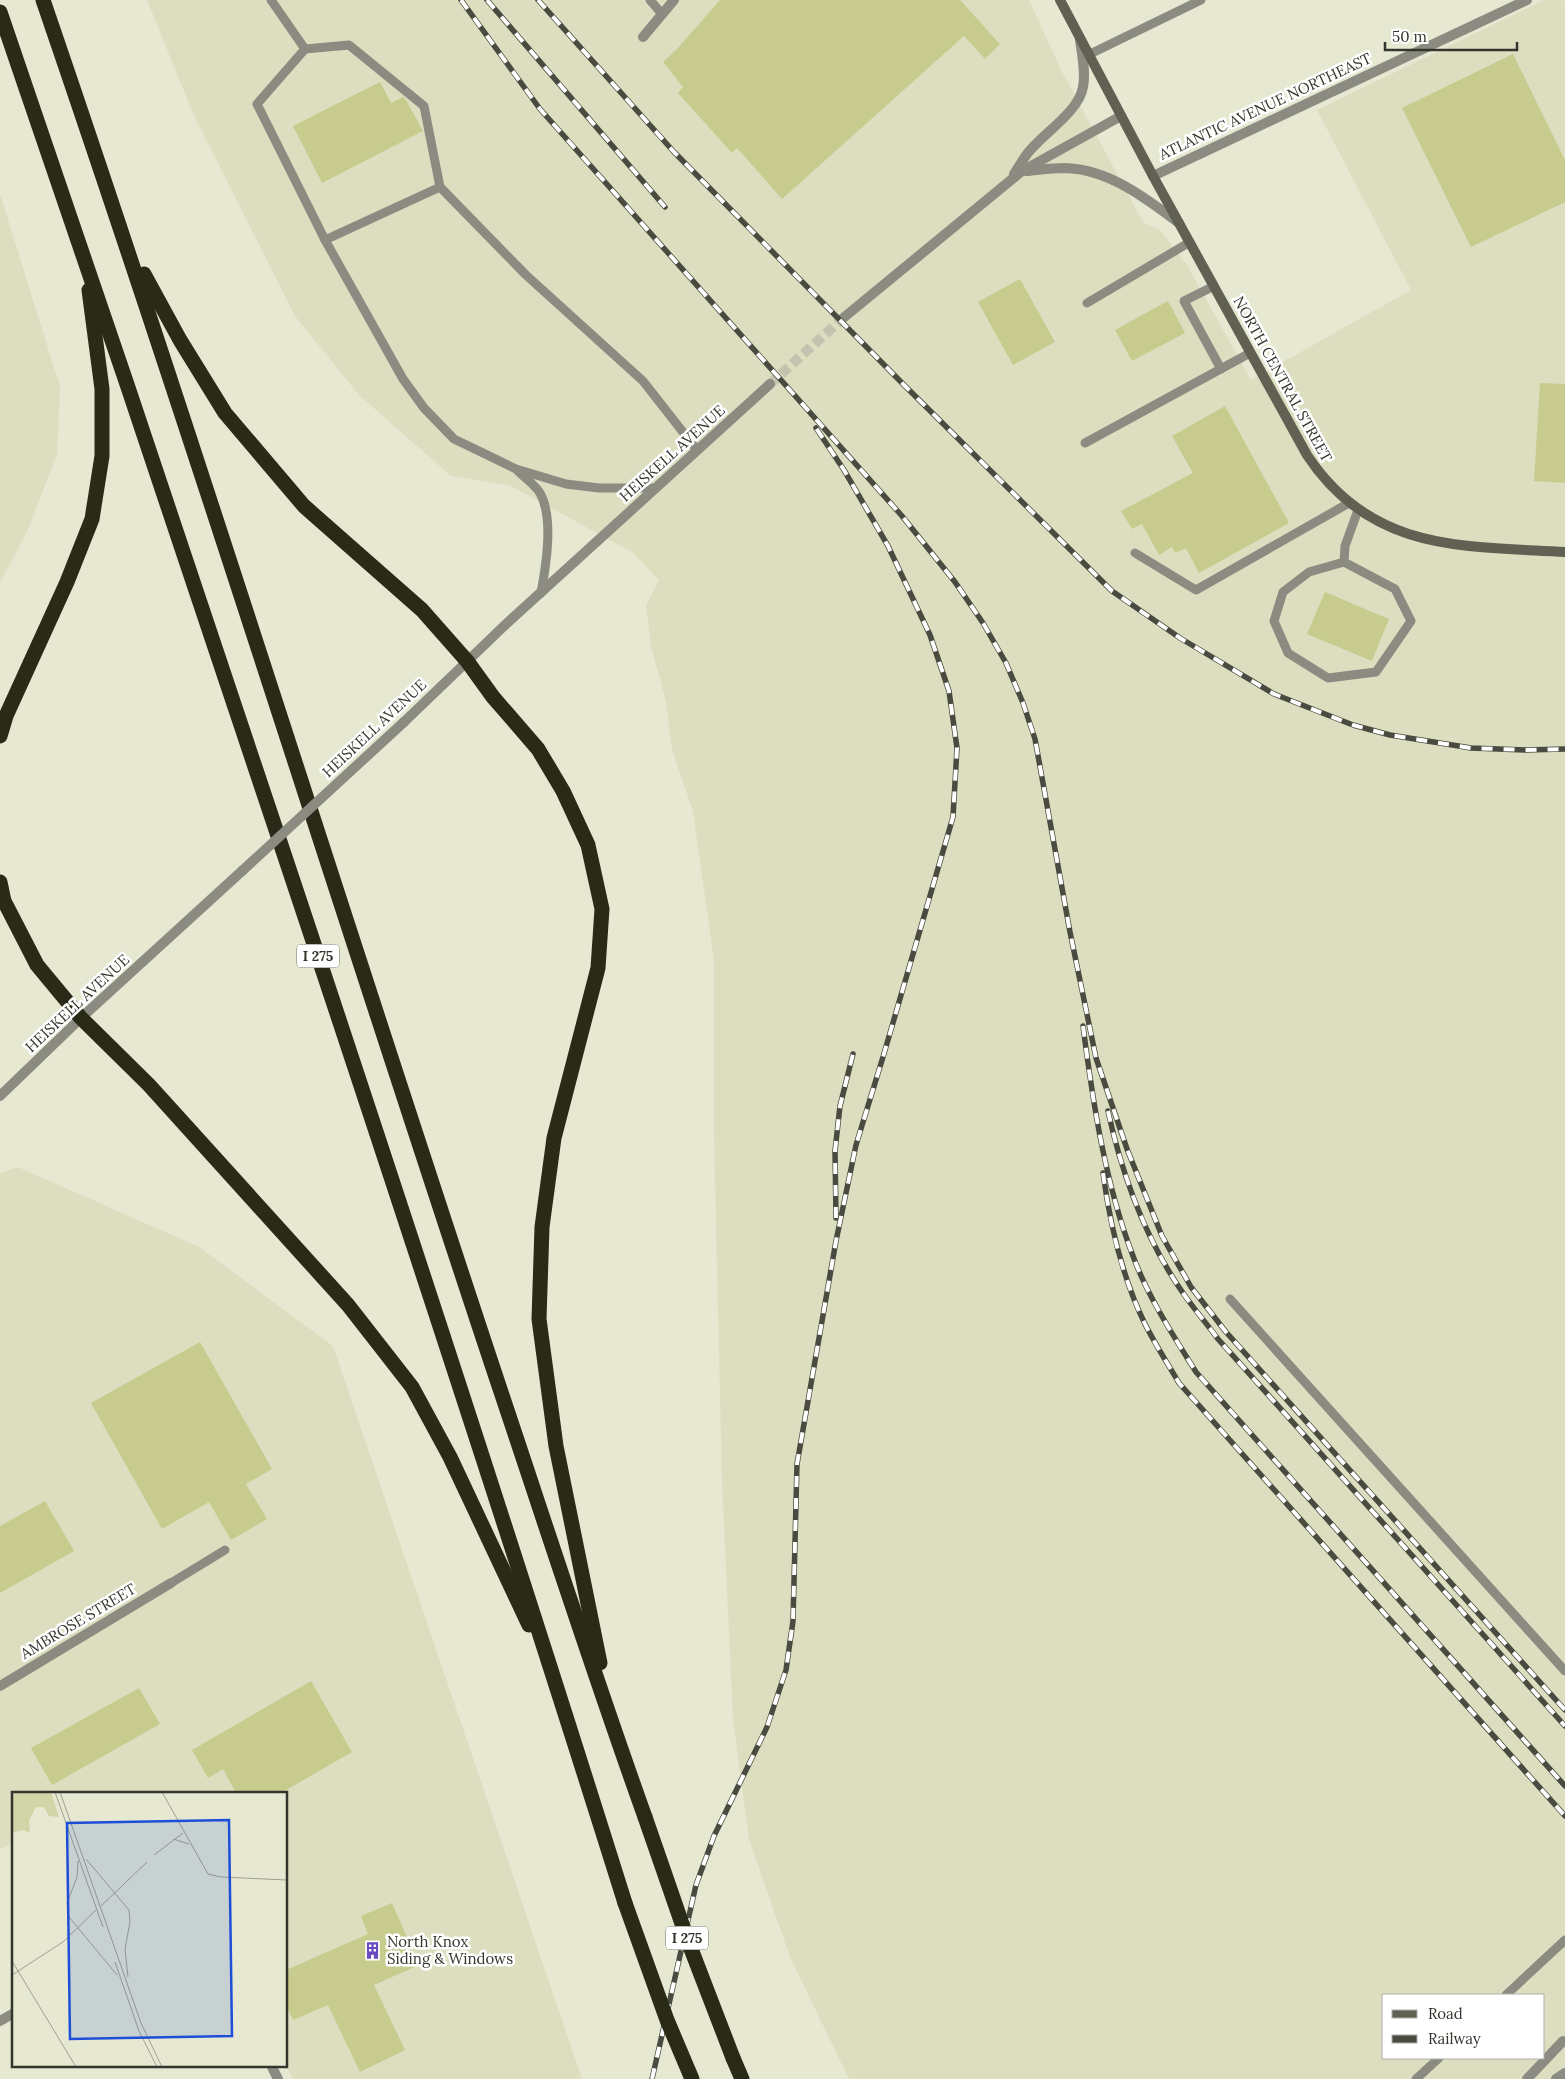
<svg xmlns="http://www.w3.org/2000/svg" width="1565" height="2079" font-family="Lora,serif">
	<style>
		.built { fill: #dcdebf; fill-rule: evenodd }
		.building { fill: #c8cb8e }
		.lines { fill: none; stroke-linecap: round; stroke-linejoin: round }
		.tertiary-tunnel { stroke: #c3c4b0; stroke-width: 10; stroke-dasharray: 10 5; stroke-linecap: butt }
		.service { stroke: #8b8b82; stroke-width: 9 }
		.minor { stroke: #8b8b82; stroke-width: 10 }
		.tertiary { stroke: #8b8b82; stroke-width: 10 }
		.secondary { stroke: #606053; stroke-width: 10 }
		.motorway { stroke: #2a2a18; stroke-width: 15 }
		.rail-casing { stroke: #4a4b40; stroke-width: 5.5 }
		.rail { stroke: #fff; stroke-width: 4; stroke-dasharray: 11; stroke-linecap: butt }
		.tertiary-bridge { stroke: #8b8b82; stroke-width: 10 }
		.motorway-bridge { stroke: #2a2a18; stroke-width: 15 }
		.labels { text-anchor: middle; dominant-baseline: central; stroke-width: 5; stroke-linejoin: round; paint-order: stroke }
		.shield { fill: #fff; stroke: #71726b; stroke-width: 1 }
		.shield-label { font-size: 14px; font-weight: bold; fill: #34352c }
		.street-label { font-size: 15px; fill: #34352c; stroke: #fff }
		.poi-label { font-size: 15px; fill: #34352c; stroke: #fff; text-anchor: start }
		.inset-road { fill: none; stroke: #9fa08f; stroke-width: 1 }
		.view { fill: #1d4ed8; fill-opacity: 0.15; stroke: #1d4ed8; stroke-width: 2.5 }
		.inset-edge { fill: none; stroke: #34352c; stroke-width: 2.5 }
	</style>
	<rect width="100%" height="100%" fill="#e7e8d1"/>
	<g class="built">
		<path d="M 147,0 L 1029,0 L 1061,70 L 1143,222 L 1161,231 L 1187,265 L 1251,380 L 1411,290 L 1317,110 L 1544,0 L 1563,0 L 1565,2 L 1565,2079 L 849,2079 L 790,1957 L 749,1839 L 733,1719 L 722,1481 L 714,1137 L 714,961 L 693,811 L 672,750 L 666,702 L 651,646 L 646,605 L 659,580 L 632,552 L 509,485 L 451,476 L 359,395 L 295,316 L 194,116 ZM 1384,1995 L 1544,1995 L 1544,2058 L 1384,2058 Z"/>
		<polygon points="0,194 60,387 57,454 29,527 0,583"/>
		<polygon points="18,1167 199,1247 333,1346 582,2079 293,2079 286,2065 286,1793 14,1793 14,1843 0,1849 0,1173"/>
	</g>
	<g class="building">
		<polygon points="720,0 960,0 1000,44 985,59 964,36 782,199 737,148 732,153 678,93 683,87 663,62 677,49"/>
		<polygon points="1513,54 1565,160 1565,202 1471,247 1402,108"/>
		<polygon points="380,82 391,103 403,97 406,100 423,131 322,183 293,126"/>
		<polygon points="1020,279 1055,342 1013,365 978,302"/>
		<polygon points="1168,301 1185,333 1132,361 1115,330"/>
		<polygon points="1540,383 1565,384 1565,483 1534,481"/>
		<polygon points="1225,406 1289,523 1199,573 1186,548 1175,553 1172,547 1159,555 1142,524 1132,529 1121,511 1193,473 1172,436"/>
		<polygon points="1325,592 1389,619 1372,661 1307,634"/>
		<polygon points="200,1342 272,1469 246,1484 267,1519 231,1540 209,1502 162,1529 91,1403"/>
		<polygon points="45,1501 74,1551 0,1593 0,1526"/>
		<polygon points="311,1681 352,1752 281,1793 236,1793 223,1769 208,1778 192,1750"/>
		<polygon points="139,1688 160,1724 52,1785 31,1748"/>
		<polygon points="392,1903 419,1965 374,1985 405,2050 360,2072 328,2005 293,2020 286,2005 286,1970 368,1934 361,1916"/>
	</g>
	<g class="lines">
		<polyline class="tertiary-tunnel" points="770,384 842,319"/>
		<g class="service">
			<polyline points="271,0 305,49 257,104 325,240"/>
			<polyline points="650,0 662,14"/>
			<polyline points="305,49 349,45 424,106 440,187"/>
			<polyline points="1088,55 1201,0"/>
			<polyline points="1214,286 1184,301 1221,369"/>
			<polyline points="1087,303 1190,242"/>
			<polyline points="1085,443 1250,353"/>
			<path d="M 518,471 C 525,478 535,485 540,493 C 554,518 546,566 541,593"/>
			<polyline points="655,488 599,488 566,484 516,469 454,439 424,408 403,379 325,240 440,187 526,275 643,381 697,450"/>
			<polyline points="1135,553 1196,590 1349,503"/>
			<polyline points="1344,562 1309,572 1283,592 1274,621 1288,653 1328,678 1376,672 1411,621 1395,589 1344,562 1345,546 1358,510"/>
			<polyline points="1230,1299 1565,1671"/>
			<polyline points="171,1583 225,1550"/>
			<polyline points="1506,1995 1565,1940"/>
			<polyline points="1416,2079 1439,2058"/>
		</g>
		<g class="minor">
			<polyline points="643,37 674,0"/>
			<polyline points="1153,176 1527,0"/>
			<polyline points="0,1686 171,1583"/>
			<polyline points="0,2021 14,2013"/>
			<polyline points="271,2065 278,2079"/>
			<polyline points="1527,2079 1563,2041"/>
			<polyline points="1556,2079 1565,2073"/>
		</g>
		<g class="tertiary">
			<path d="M 1026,171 C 1038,170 1052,168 1065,168 C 1108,169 1146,198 1179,223"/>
			<path d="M 1014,174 C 1018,168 1022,161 1027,154 C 1042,134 1079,112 1083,87 C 1086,72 1082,55 1080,40"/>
			<polyline points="842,319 1022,171 1121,116"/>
			<polyline points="404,722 504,626 770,384"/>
			<polyline points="0,1096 81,1018 242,871"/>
		</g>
		<path class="secondary" d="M 1060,0 L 1153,176 L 1307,455 C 1371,552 1462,546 1565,552"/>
		<g class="motorway">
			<path d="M 43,0 C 201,461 346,927 500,1389 C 548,1532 594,1675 645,1817"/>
			<path d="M 0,12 C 87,264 172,517 256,770 C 382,1147 506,1524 625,1903"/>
			<polyline points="144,274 180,340 225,413 304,506 422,610 467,661 493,697 538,749 563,791 588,845 602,909 598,968 554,1138 542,1227 539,1319 556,1446 600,1663"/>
			<polyline points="0,736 6,716 67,582 92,519 102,456 102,389 89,290"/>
			<polyline points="0,882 4,901 37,965 81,1018 149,1085 348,1305 412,1387 450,1457 529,1625"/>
			<polyline points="733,2058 742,2079"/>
		</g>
		<defs>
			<g id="rail">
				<polyline points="461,0 540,109 902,516 955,582 983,623 1006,663 1023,703 1035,739 1070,932 1096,1058 1127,1149 1162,1236 1191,1287 1226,1332 1565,1710"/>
				<polyline points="487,0 665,207"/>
				<polyline points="538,0 674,152 904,385 1112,591 1180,638 1274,694 1353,725 1390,735 1471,748 1525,750 1565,749"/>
				<path d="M 1083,1026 C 1093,1103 1105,1183 1133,1256 C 1148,1297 1173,1335 1196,1372 L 1565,1786"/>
				<path d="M 1108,1111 C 1122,1175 1146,1240 1183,1293 C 1194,1309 1207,1324 1218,1339 L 1565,1726"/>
				<path d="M 1103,1173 C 1110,1225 1122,1277 1145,1324 C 1155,1344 1168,1364 1179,1383 L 1565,1816"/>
				<polyline points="836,1218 835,1151 840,1106 853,1054"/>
				<polyline points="652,2079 696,1885 714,1836 767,1727 786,1670 793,1621 797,1464 836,1241 856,1145 883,1057 953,817 957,748 949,691 930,635 888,546 844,470 816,428"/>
			</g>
		</defs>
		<use href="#rail" class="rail-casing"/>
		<use href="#rail" class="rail"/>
		<polyline class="tertiary-bridge" points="242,871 404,722"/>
		<g class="motorway-bridge">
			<polyline points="645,1817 688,1941 733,2058"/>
			<polyline points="625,1903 667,2020 692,2079"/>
		</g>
	</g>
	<defs>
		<symbol id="building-bare" viewBox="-9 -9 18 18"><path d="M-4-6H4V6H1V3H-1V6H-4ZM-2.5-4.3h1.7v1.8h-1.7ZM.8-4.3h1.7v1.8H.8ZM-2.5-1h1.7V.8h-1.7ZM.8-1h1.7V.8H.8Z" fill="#6749c1" stroke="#fff" stroke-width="2.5" paint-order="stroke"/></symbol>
	</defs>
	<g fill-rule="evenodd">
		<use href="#building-bare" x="360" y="1938" width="25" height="25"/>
	</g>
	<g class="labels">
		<g class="shield">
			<rect x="297" y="944.5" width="42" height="23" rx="4"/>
			<rect x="666" y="1926.5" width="42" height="23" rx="4"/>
		</g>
		<g class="shield-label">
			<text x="318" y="956">I 275</text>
			<text x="687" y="1938">I 275</text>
		</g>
		<g class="street-label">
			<text transform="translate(1265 106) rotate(-25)">ATLANTIC AVENUE NORTHEAST</text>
			<text transform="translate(1283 379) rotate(61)">NORTH CENTRAL STREET</text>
			<text transform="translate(672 453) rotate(-42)">HEISKELL AVENUE</text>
			<text transform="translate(374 728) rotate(-43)">HEISKELL AVENUE</text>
			<text transform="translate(77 1003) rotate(-43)">HEISKELL AVENUE</text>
			<text transform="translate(78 1621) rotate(-31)">AMBROSE STREET</text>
		</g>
		<g class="poi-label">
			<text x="387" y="1941">North Knox<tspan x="387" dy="17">Siding &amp; Windows</tspan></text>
		</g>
	</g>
	<g transform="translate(12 1792)">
		<rect width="275" height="275" fill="#e7e8d1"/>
		<path d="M 0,0 L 39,0 L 47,25 L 37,24 L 32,15 L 24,15 L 17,29 L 18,41 L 11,38 L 0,41 Z" fill="#d2d5a8"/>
		<path class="inset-road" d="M 43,0 L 91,135M 48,0 L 129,231 L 150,275M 150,0 L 196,82 L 209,85 L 275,88M 161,47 L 177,52M 142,63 L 171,41M 74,67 L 117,118 L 118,130 L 113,157 L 116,185M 66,69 L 65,85 L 55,111 L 57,125 L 105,183M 89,114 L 135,70M 0,169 L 64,275M 103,170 L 127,239 L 145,275M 0,183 L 51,150 L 84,118"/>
		<path class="view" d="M 217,28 L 220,244 L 58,247 L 55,31 Z"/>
		<rect width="275" height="275" class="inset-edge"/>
	</g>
	<rect x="1382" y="1994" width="162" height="65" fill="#ffffff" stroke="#aeaeab"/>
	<rect x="1392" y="2010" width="25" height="8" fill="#606053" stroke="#aeaeab"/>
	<text x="1428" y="2019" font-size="15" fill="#34352c">Road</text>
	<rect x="1392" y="2035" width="25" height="8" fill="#4a4b40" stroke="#aeaeab"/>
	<text x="1428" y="2044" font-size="15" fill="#34352c">Railway</text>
	<path d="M1385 42v8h132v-8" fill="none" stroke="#34352c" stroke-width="2.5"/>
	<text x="1392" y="42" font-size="15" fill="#34352c" stroke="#ffffff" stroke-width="4" paint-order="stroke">50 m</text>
</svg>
